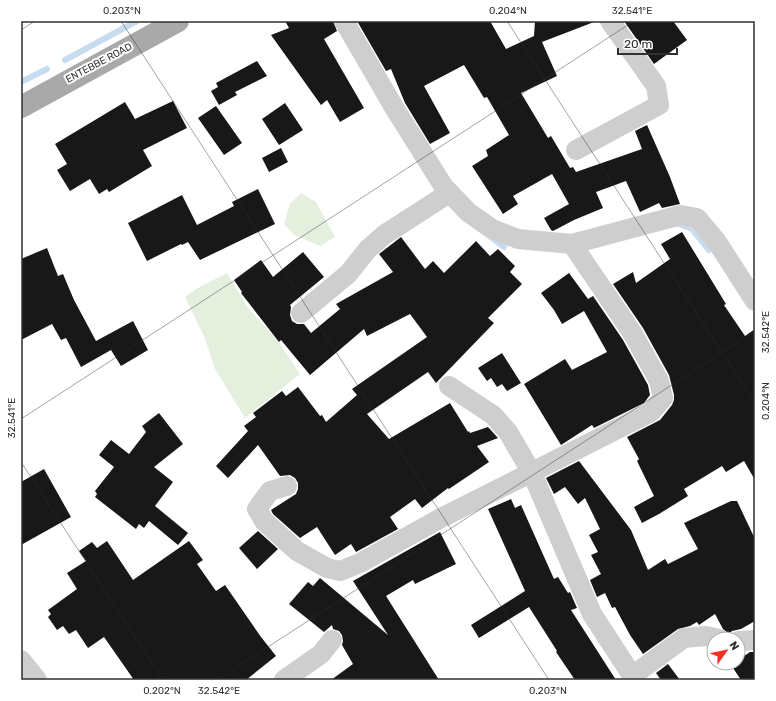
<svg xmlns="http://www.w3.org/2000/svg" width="776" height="701" font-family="Rubik,sans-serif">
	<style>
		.green { fill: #e5efde }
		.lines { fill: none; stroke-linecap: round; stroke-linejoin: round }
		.stream { stroke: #c8dcf0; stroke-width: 6 }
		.building { fill: #181818 }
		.minor { stroke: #cecece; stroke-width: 20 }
		.major { stroke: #a9a9a9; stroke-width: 22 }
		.ticks { fill: none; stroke: #313131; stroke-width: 1; stroke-opacity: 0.45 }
		.labels { text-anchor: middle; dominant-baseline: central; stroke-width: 4; stroke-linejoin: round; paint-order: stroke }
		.street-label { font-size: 10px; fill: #313131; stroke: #fff }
		.neatline { fill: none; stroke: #313131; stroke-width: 1.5 }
		.ticks-label { font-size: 10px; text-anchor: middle; fill: #313131 }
	</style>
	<rect width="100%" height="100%" fill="#fff"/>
	<g class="green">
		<polygon points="301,193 316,202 335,237 320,246 294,235 284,224 290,204"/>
		<polygon points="227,273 248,308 279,342 300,374 245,418 215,369 204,336 185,297 196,289"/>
	</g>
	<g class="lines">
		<g class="stream">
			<polyline points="65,60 137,21"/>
			<polyline points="21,82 47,69"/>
			<polyline points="679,224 692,229 709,250"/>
			<polyline points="491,237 504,247"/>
		</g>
	</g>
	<g class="building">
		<polygon points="285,21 333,21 337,31 324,39 364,108 340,122 327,100 321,105 271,35 289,28"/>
		<polygon points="357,21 490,21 506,49 534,36 535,21 594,21 594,22 542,42 557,76 521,93 548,138 551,136 570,168 573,167 576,172 642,149 635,131 647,125 670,177 680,204 662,208 659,203 640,212 626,181 596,192 603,208 574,220 553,231 551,230 544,218 569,204 552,174 513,196 518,204 503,214 472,166 488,156 486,150 509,135 487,97 484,98 464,65 424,86 450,133 430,144 405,103 391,69 386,71"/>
		<polygon points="624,21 673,21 687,40 654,64"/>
		<polygon points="257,61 267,76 235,92 237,95 219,105 211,91 218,87 216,83"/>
		<polygon points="173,101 187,128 143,150 152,166 109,192 107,189 99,194 90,179 70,191 57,170 67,164 55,144 125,102 135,119"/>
		<polygon points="285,103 303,130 279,145 262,119"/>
		<polygon points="216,106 242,143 224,155 198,118"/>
		<polygon points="281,148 288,162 269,172 262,158"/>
		<polygon points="258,189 275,224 200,260 188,242 182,245 181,244 147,261 128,223 182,195 197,225 234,206 232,202"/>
		<polygon points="682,232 726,304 724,305 745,336 755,329 755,480 744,461 726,472 722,466 684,489 688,496 659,514 642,523 634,507 654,496 637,461 639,459 627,437 660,420 672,405 674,400 674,395 669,375 643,328 613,284 633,272 636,283 670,259 661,244"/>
		<polygon points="401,237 425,269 433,261 444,273 476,241 490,256 498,249 515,266 510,272 522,284 488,318 494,323 436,383 428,372 367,414 389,439 450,403 468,432 469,431 470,433 488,427 498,438 477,446 489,462 449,489 448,488 422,508 415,499 390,517 398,529 356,552 351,544 335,555 317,527 300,538 273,514 271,510 296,494 298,489 298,483 295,478 290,475 280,476 258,445 228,478 216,466 248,431 244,426 256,417 253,413 282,391 286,396 298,387 320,416 322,415 326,422 357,395 352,389 427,337 410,314 367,336 364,329 310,375 281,340 279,342 241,293 242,292 234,280 261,260 273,277 303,252 324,277 290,305 291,307 290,315 292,321 297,324 304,324 311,333 340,309 336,304 393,272 379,254"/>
		<polygon points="47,248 58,276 63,274 74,300 96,341 133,321 148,350 121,366 111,350 81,367 66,338 61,340 52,324 21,340 21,259"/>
		<polygon points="569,273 588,299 593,296 623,340 648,385 650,395 644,403 594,428 592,425 561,445 524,384 565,359 572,370 607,352 584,311 562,324 554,310 541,293"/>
		<polygon points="502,353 521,383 507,391 502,384 497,387 491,378 487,381 478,368"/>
		<polygon points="159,413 183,444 154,467 173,482 155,506 188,533 178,545 149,521 144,528 139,524 136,529 95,497 97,494 95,491 114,467 99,455 111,440 129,454 146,432 142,426"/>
		<polygon points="579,461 631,530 648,570 665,559 668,564 698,549 684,523 731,501 737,501 755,539 755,621 741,629 732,631 729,634 723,629 715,614 699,625 697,622 690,626 678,629 643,654 630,635 615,607 612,608 605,593 597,597 590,580 601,574 591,555 598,552 589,535 600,529 585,498 578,504 565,487 554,494 546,478"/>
		<polygon points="44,469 71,517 21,545 21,482"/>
		<polygon points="511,499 515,508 521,505 554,579 558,577 568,593 570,592 577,608 571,610 616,680 575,680 556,652 557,651 529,607 479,638 471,625 525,591 488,509"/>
		<polygon points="258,531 278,549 257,569 239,548"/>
		<polygon points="440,532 456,564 415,584 413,580 386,596 439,680 331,680 353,664 342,645 343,641 342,635 339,631 333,629 332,625 324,632 289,604 308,582 313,586 320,578 388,635 353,581"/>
		<polygon points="107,541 133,580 189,541 203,560 197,564 216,591 225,585 261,637 276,656 246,680 134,680 104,637 88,648 76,630 69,634 63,626 57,630 48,617 51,614 48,610 77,589 67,573 86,561 79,551 92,542 97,548"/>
		<polygon points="750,652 755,652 755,680 741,680 731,665 734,663 738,663 738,660"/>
		<polygon points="668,664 680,680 661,680 656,673"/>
	</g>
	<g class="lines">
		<g class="minor">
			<polyline points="344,21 395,109 444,187 468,212 492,229 518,239 572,244 681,215 697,218 717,242 755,301"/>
			<polyline points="576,150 659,105 656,86 610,21"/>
			<polyline points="301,313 348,274 368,249 384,235 449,193"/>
			<polyline points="449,386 493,415 508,432 532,473 592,614 635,680"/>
			<polyline points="287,486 270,491 257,509 264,521 297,551 327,568 340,571 360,563 441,518 651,412 663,398 659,381 633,334 572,244"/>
			<polyline points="738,641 755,640"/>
			<polyline points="21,660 37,680"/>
			<polyline points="632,676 684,638 706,636 719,639"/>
			<polyline points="284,680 321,654 332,640"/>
		</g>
		<polyline class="major" points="21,107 178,21"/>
	</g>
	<path class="ticks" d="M 121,21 L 549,680M 507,21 L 755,403M 21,30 L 35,21M 21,419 L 634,21M 21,462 L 163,680M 217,680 L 755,331"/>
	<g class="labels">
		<g class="street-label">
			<text transform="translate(99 63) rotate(-28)">ENTEBBE ROAD</text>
		</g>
	</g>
	<rect width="776" height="701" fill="none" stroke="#ffffff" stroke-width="44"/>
	<g transform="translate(726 651) rotate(57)"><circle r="19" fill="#ffffff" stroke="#adadad"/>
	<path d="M0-3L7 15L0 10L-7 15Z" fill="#f72f24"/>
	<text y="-6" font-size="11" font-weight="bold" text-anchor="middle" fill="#313131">N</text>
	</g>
	<path d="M618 48v6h59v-6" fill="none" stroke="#313131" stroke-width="2"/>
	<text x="624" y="48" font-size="12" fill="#313131" stroke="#ffffff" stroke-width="3" paint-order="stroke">20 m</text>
	<rect x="22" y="22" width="732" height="657" class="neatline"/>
	<g class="ticks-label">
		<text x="122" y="14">0.203°N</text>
		<text x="508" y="14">0.204°N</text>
		<text x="632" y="14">32.541°E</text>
		<text transform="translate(765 332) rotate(-90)" y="4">32.542°E</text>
		<text transform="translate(765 401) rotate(-90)" y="4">0.204°N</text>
		<text transform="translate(11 418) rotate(-90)" y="4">32.541°E</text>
		<text x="162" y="694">0.202°N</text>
		<text x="219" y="694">32.542°E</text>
		<text x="548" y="694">0.203°N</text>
	</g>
</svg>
